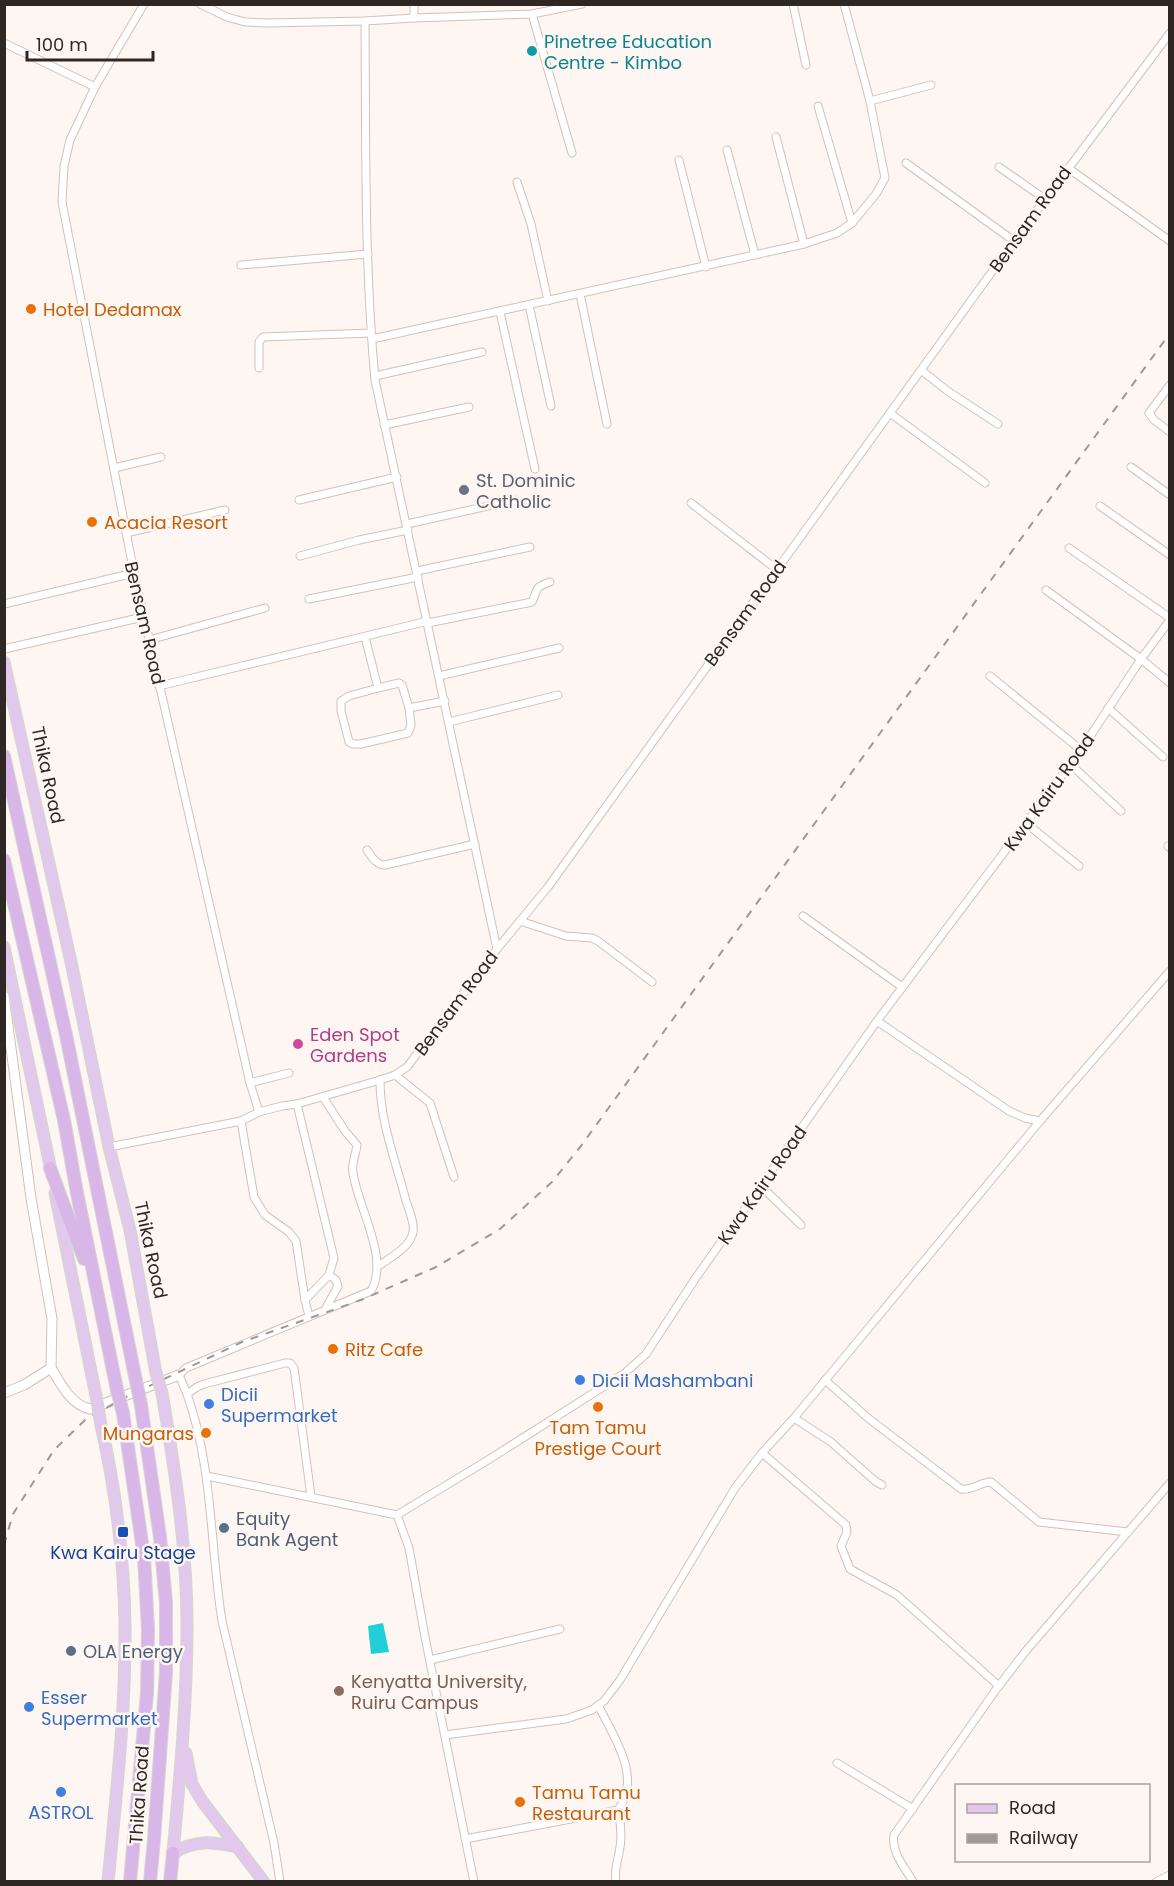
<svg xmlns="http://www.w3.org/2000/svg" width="1174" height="1886" font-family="Poppins,sans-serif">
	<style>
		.water { fill: #20cfd8 }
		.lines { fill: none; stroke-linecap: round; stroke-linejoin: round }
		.minor-casing { stroke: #d3c1b7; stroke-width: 9 }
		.tertiary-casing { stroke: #d3c1b7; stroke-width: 11 }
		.primary-casing { stroke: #d5d4d3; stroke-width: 13 }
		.trunk-casing { stroke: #d5d4d3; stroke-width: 14 }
		.minor { stroke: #fff; stroke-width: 7 }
		.tertiary { stroke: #fff; stroke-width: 9 }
		.primary { stroke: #e2c8ed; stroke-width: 10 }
		.trunk { stroke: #d8b6e7; stroke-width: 12 }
		.rail { stroke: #9f9894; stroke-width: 2; stroke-dasharray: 8 8; stroke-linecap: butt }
		.primary-bridge-casing { stroke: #d5d4d3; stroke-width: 13; stroke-linecap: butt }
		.trunk-bridge-casing { stroke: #d5d4d3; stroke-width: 14; stroke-linecap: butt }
		.primary-bridge { stroke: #e2c8ed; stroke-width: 10 }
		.trunk-bridge { stroke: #d8b6e7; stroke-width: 12 }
		.culture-dot { fill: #0f9aa8; stroke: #fdf6f2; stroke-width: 2 }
		.food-dot { fill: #e8710a; stroke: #fdf6f2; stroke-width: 2 }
		.worship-dot { fill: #6b7280; stroke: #fdf6f2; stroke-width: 2 }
		.hotel-dot { fill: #d1479c; stroke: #fdf6f2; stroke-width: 2 }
		.shop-dot { fill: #3f7fe0; stroke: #fdf6f2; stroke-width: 2 }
		.service-dot { fill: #5c6f8a; stroke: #fdf6f2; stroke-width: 2 }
		.transit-dot { fill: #1a4fb4; stroke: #fdf6f2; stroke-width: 2 }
		.education-dot { fill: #8d6e63; stroke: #fdf6f2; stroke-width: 2 }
		.labels { text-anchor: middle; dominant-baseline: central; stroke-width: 5; stroke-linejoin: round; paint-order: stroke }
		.culture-label { font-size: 18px; fill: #0d838f; stroke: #fdf6f2; text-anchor: start }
		.street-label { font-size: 18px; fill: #2e2723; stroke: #fdf6f2 }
		.food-label { font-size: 18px; fill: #c56008; stroke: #fdf6f2; text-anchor: start }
		.worship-label { font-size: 18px; fill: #5b616d; stroke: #fdf6f2; text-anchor: start }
		.hotel-label { font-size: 18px; fill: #b23c85; stroke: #fdf6f2; text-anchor: start }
		.shop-label { font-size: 18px; fill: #366cbe; stroke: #fdf6f2; text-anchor: start }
		.service-label { font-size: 18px; fill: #4e5e75; stroke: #fdf6f2; text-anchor: start }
		.transit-label { font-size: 18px; fill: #164399; stroke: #fdf6f2 }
		.education-label { font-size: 18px; fill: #785e54; stroke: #fdf6f2; text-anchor: start }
	</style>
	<rect width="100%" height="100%" fill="#fdf6f2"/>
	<polygon class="water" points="383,1623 389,1652 371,1654 368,1626"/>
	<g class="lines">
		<defs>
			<g id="minor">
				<polyline points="144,4 95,87 70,140 64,166 62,202 134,573 250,1083 259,1112 282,1106 297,1104 380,1080 395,1075 407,1067 497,949 548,887 1014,241 1170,33"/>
				<polyline points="200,4 227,17 245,22 268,23 365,21 414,18 532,14 582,4"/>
				<polyline points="414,4 414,18"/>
				<polyline points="793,4 806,65"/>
				<polyline points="532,14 572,153"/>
				<path d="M 365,21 C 366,141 364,261 375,380 L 497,949"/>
				<polyline points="4,43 95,87"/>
				<polyline points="870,101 931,85"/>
				<polyline points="818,106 852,223"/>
				<polyline points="776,137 804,244"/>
				<polyline points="727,150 755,255"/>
				<polyline points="679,160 706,267"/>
				<polyline points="906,163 1014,241"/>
				<polyline points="999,167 1045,199"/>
				<polyline points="1068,168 1170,241"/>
				<polyline points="517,182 531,224 548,301"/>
				<polyline points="241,265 368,254"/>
				<polyline points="580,294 607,424"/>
				<polyline points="529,305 551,406"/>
				<polyline points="500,312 535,469"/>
				<polyline points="372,339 804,244 837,233 852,223 876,194 885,178 870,101 844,4"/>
				<polyline points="259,368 259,342 263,337 371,333"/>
				<polyline points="921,370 949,392 998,424"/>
				<polyline points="375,376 482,352"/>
				<polyline points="1170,385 1149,413 1154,420 1170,432"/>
				<polyline points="890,413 985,483"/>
				<polyline points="384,425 469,407"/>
				<polyline points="1131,467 1170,495"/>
				<polyline points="114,468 161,457"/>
				<polyline points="299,500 397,477"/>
				<polyline points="691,503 776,569"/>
				<polyline points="1100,506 1170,555"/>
				<polyline points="407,524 515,500"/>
				<polyline points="126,533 225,510"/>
				<polyline points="1069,548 1170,618"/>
				<polyline points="300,556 359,540 408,530"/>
				<polyline points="417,571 530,547"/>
				<polyline points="1046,590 1141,659 1170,683"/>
				<polyline points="309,599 418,577"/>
				<polyline points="4,604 134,573"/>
				<path d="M 428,623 L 532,602 C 539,588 533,588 550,582"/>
				<polyline points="365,637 378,688 349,696 341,701 341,711 349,742 353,744 361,744 408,733 411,725 409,708 445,701"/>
				<polyline points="149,640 265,608"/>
				<polyline points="4,649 143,617"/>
				<polyline points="439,676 559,648"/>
				<polyline points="990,676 1081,750"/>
				<polyline points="159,686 428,621"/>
				<polyline points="378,688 399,683 402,685 409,708"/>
				<polyline points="1108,708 1163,757"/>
				<polyline points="449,722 558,695"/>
				<polyline points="1070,764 1121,811"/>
				<polyline points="1027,824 1079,866"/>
				<polyline points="1168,846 1170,848"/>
				<path d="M 367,850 C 372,857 376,865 385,865 L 475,844"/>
				<polyline points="803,916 902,987"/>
				<polyline points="520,921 566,936 592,938 598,941 652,982"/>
				<polyline points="877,1021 1009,1111 1025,1118 1040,1121"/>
				<polyline points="395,1075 430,1103 454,1177"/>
				<polyline points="250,1083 289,1073"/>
				<polyline points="297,1104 334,1258 329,1275 305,1300"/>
				<polyline points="259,1112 241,1121 254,1197 265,1215 289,1232 296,1241 305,1300 309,1316"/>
				<polyline points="109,1147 241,1121"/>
				<polyline points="761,1186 801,1225"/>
				<path d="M 377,1267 C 388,1259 411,1247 413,1232 C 415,1224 409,1210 406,1201 C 396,1161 380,1123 380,1080"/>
				<polyline points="325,1310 338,1286 336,1280 329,1275"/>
				<path d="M 825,1380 L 868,1418 L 961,1489 C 972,1491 980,1482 991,1482 L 1039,1522 L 1128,1532"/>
				<path d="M 187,1394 L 179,1375 L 186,1368 L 371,1291 C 390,1258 358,1208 353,1173 C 351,1164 356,1154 357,1145 L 345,1131 L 323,1097"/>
				<polyline points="794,1418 831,1442 875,1481 882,1485"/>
				<polyline points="762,1453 846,1525 847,1532 841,1546 850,1569 897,1595 999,1686"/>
				<polyline points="207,1476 397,1515 488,1460 625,1373 646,1354 695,1279 877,1021 1081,750 1141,659 1170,620"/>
				<polyline points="397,1515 409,1548 425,1637 474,1882"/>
				<polyline points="430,1660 560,1629"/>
				<polyline points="445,1735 566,1719 592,1710 604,1701 620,1680 735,1488 762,1453 794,1418 1040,1121 1170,971"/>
				<polyline points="837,1763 913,1809"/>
				<path d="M 465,1839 L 618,1810 C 643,1778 613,1735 598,1705"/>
				<path d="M 280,1882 L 274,1843 L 222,1621 C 210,1546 213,1467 187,1394 L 197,1387 L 204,1384 L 285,1363 L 290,1363 L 294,1368 L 311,1496"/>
				<path d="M 616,1882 C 614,1870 617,1864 619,1853 C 622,1840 621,1824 618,1810"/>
				<path d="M 913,1882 C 905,1867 891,1853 894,1835 L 995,1691 L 1025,1652 L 1170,1483"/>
				<polyline points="1156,1882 1170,1875"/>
			</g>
			<g id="tertiary">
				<polyline points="4,996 31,1198 52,1319 51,1368 24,1385 4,1393"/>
				<path d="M 51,1368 C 61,1384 71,1405 90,1409 L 179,1375"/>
			</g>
			<g id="primary">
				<polyline points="4,662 71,962 109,1147 130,1230 156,1373"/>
				<polyline points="4,947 52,1175"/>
				<polyline points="55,1193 96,1396"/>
				<path d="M 162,1393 C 175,1470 187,1547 187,1625 C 187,1702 180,1777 173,1853"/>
				<path d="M 101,1425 C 116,1491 124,1558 125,1625 C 126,1711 116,1796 108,1882"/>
				<polyline points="186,1753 192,1784 202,1801 264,1882"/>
				<path d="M 173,1853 C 197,1839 211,1842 238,1847"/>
			</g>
			<g id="trunk">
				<polyline points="4,756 66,1035 136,1381"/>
				<polyline points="4,860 64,1120 77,1193 117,1390"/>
				<polyline points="50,1168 84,1259"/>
				<polyline points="141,1405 160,1537 166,1603 166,1672 154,1839 150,1882"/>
				<polyline points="123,1413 144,1557 148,1629 147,1693 130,1882"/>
				<polyline points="170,1882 173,1853"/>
			</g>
		</defs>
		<use href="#minor" class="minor-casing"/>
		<use href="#tertiary" class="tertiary-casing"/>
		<use href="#primary" class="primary-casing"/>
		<use href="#trunk" class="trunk-casing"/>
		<use href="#minor" class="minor"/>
		<use href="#tertiary" class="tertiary"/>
		<use href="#primary" class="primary"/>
		<use href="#trunk" class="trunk"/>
		<polyline class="rail" points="4,1545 13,1514 54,1450 85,1420 120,1400 242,1342 361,1300 436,1267 500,1229 552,1182 581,1146 1170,333"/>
		<defs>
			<g id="primary-bridge">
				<polyline points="156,1373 162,1393"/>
				<polyline points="96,1396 101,1425"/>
			</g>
			<g id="trunk-bridge">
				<polyline points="136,1381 141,1405"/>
				<polyline points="117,1390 123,1413"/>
			</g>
		</defs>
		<use href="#primary-bridge" class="primary-bridge-casing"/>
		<use href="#trunk-bridge" class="trunk-bridge-casing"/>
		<use href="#primary-bridge" class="primary-bridge"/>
		<use href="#trunk-bridge" class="trunk-bridge"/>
	</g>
	<circle class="culture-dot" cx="532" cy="51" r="6"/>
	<g class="food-dot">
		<circle cx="31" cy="309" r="6"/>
		<circle cx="92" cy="522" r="6"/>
		<circle cx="333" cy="1349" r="6"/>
		<circle cx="598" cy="1407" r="6"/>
		<circle cx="206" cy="1433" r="6"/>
		<circle cx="520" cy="1802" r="6"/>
	</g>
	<circle class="worship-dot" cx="464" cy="490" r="6"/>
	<circle class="hotel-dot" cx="298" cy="1044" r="6"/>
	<g class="shop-dot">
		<circle cx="580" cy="1380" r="6"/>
		<circle cx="209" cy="1404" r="6"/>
		<circle cx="29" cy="1707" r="6"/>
		<circle cx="61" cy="1792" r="6"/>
	</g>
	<g class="service-dot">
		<circle cx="224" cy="1528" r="6"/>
		<circle cx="71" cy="1651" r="6"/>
	</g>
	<rect class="transit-dot" x="117" y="1526" width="12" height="12" rx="3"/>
	<circle class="education-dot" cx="339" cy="1691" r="6"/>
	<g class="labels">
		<g class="culture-label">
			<text x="544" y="41">Pinetree Education<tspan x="544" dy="21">Centre - Kimbo</tspan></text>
		</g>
		<g class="street-label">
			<text transform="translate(1030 219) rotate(-54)">Bensam Road</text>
			<text transform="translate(745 613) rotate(-54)">Bensam Road</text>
			<text transform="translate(145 623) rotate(77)">Bensam Road</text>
			<text transform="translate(48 775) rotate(78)">Thika Road</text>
			<text transform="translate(1049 792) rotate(-54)">Kwa Kairu Road</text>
			<text transform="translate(456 1003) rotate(-53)">Bensam Road</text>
			<text transform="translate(762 1185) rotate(-55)">Kwa Kairu Road</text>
			<text transform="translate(151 1250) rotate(78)">Thika Road</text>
			<text transform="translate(139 1795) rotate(-86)">Thika Road</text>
		</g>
		<g class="food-label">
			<text x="43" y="309">Hotel Dedamax</text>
			<text x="104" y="522">Acacia Resort</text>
			<text x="345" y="1349">Ritz Cafe</text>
			<text x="598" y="1427" text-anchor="middle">Tam Tamu<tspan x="598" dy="21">Prestige Court</tspan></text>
			<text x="194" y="1433" text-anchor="end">Mungaras</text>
			<text x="532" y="1792">Tamu Tamu<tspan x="532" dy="21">Restaurant</tspan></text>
		</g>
		<g class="worship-label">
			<text x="476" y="480">St. Dominic<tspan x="476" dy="21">Catholic</tspan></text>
		</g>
		<g class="hotel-label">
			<text x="310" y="1034">Eden Spot<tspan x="310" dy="21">Gardens</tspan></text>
		</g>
		<g class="shop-label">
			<text x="592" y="1380">Dicii Mashambani</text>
			<text x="221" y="1394">Dicii<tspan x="221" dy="21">Supermarket</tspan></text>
			<text x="41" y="1697">Esser<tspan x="41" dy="21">Supermarket</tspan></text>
			<text x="61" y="1812" text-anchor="middle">ASTROL</text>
		</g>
		<g class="service-label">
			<text x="236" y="1518">Equity<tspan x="236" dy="21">Bank Agent</tspan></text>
			<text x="83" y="1651">OLA Energy</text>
		</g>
		<g class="transit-label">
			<text x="123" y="1552">Kwa Kairu Stage</text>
		</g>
		<g class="education-label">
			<text x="351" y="1681">Kenyatta University,<tspan x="351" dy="21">Ruiru Campus</tspan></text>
		</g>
	</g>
	<rect width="1174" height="1886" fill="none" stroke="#2e2723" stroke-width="12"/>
	<rect x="955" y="1784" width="195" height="78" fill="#fdf6f2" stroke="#aaa39f" stroke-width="1.5"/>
	<rect x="967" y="1804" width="30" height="9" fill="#e2c8ed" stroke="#aaa39f" stroke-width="1.5"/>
	<text x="1009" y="1814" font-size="18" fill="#2e2723">Road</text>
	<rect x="967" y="1834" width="30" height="9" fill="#9f9894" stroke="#aaa39f" stroke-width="1.5"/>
	<text x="1009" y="1844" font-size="18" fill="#2e2723">Railway</text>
	<path d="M27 51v9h126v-9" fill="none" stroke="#2e2723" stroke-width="3"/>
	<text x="36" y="51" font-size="18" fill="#2e2723" stroke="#fdf6f2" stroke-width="4.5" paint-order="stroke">100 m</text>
</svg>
